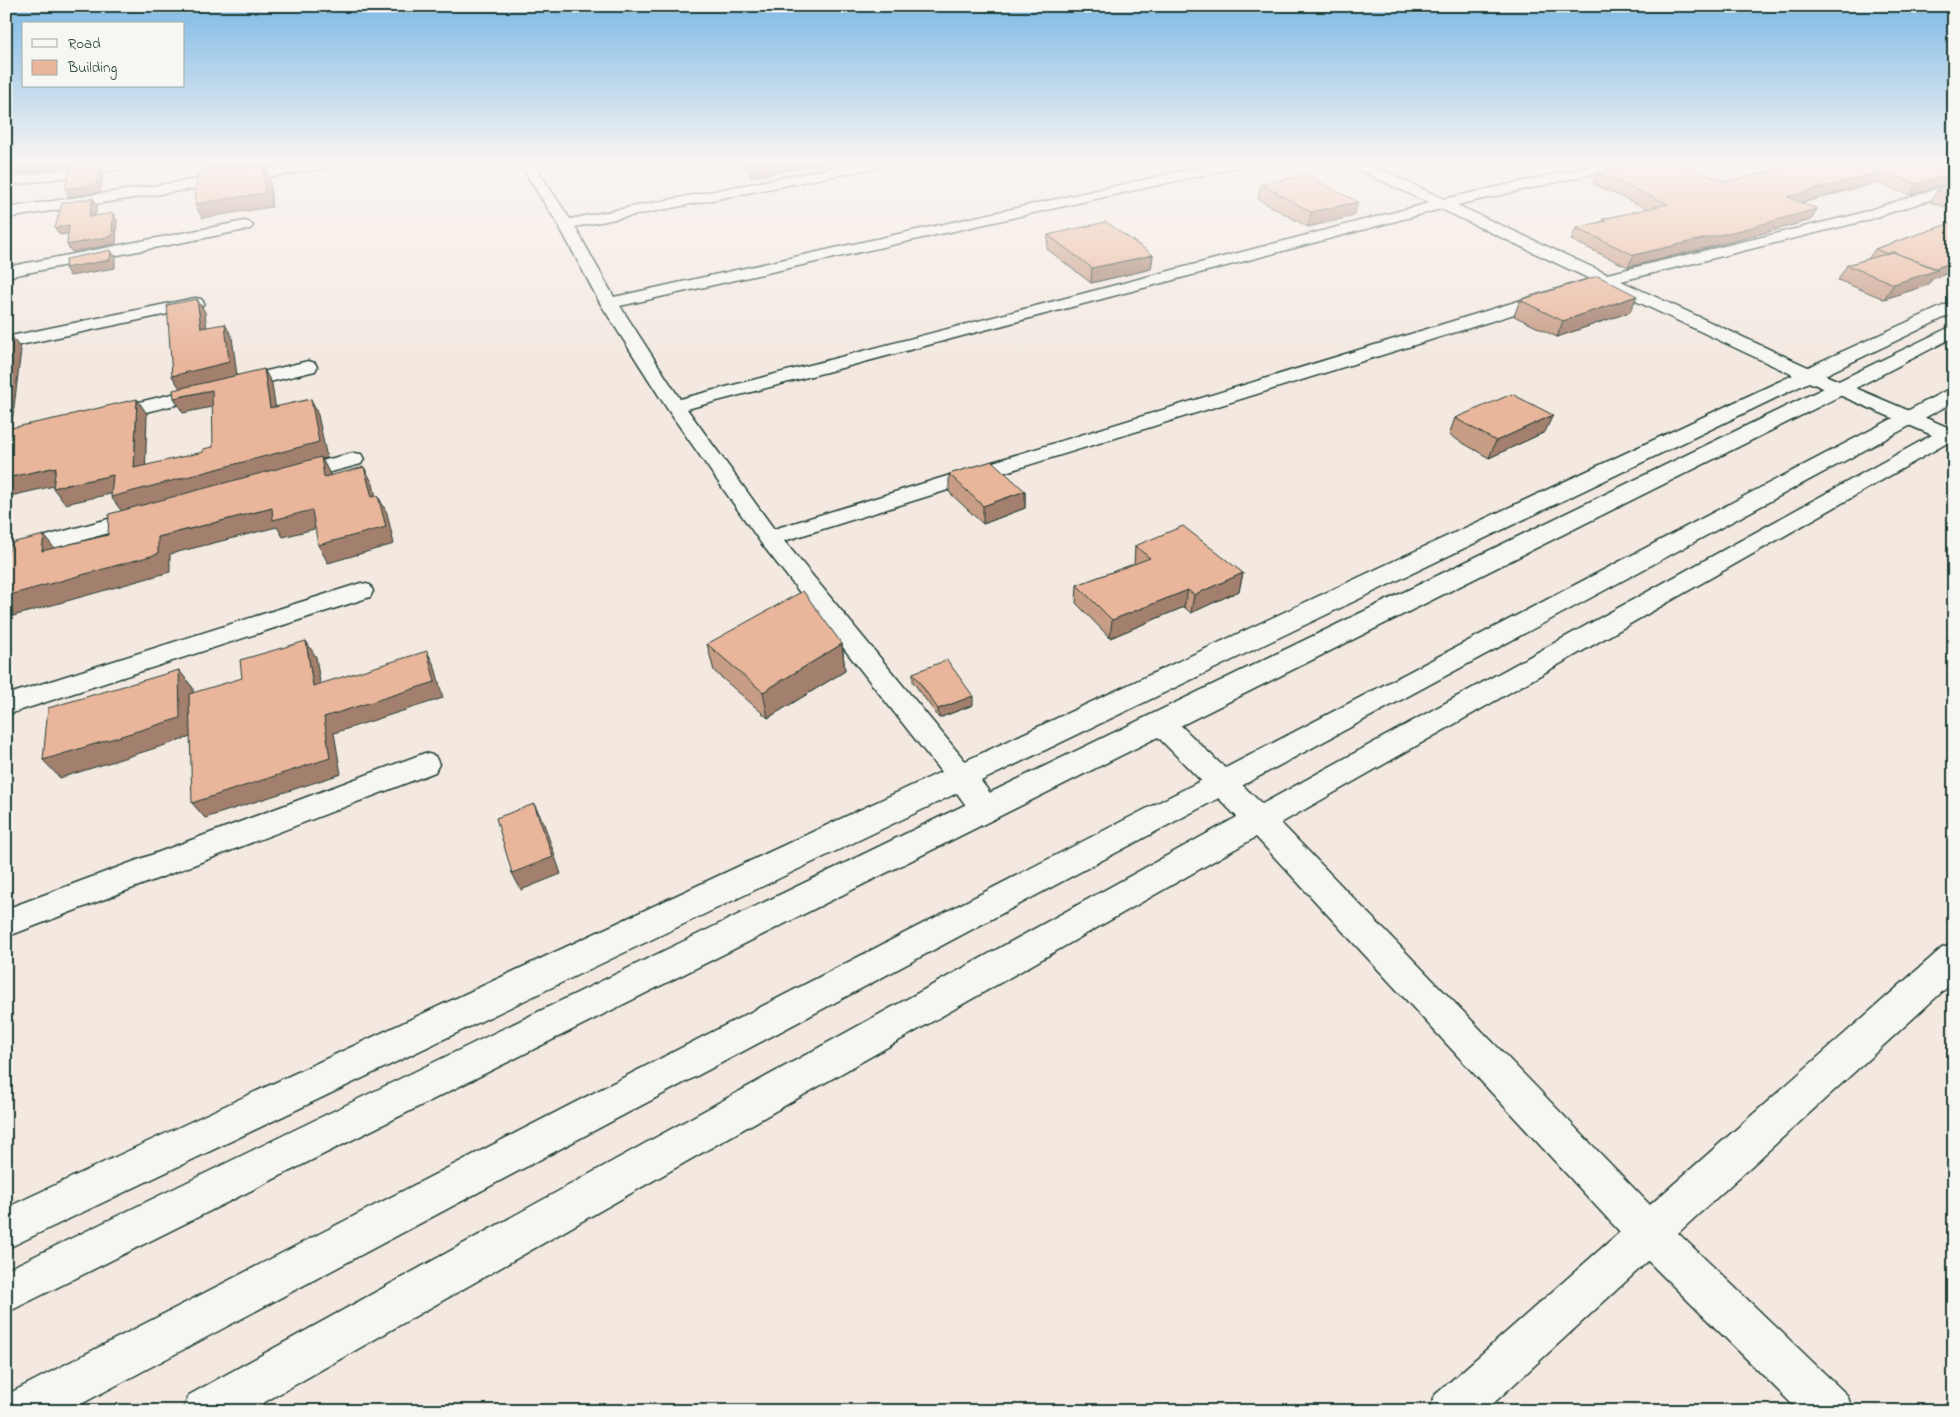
<svg xmlns="http://www.w3.org/2000/svg" width="1960" height="1417" font-family="'Indie Flower',sans-serif">
	<style>
		.lines { fill: none; stroke-linecap: round; stroke-linejoin: round }
		.minor-casing { stroke: #1f3d34; stroke-width: 3 }
		.primary-casing { stroke: #1f3d34; stroke-width: 3 }
		.minor { fill: #f6f6f2; fill-rule: evenodd }
		.primary { fill: #f6f6f2; fill-rule: evenodd }
		.wall { fill: #c89d86; stroke: #1f3d34 }
		.shaded-wall { fill: #a37f6d; stroke: #1f3d34 }
		.building { fill: #e9b69c; stroke: #1f3d34 }
	</style>
	<rect width="100%" height="100%" fill="#f3e9e1"/>
	<filter id="ink" filterUnits="userSpaceOnUse"><feTurbulence type="fractalNoise" baseFrequency=".02" numOctaves="2"/><feDisplacementMap in="SourceGraphic" scale="10" xChannelSelector="R" yChannelSelector="G"/><feConvolveMatrix kernelMatrix="1 2 1 2 8 2 1 2 1" color-interpolation-filters="sRGB"/></filter>
	<g filter="url(#ink)">
		<g class="lines">
			<defs>
				<g id="minor">
					<polygon points="106,163 141,163 134,167 6,186 6,178"/>
					<polygon points="305,163 339,163 332,167 6,218 6,208"/>
					<path d="M 519,163 L 533,163 L 570,219 L 857,163 L 885,163 L 878,167 L 575,227 L 614,297 L 1219,163 L 1245,163 L 1238,167 L 620,306 L 680,399 L 1429,203 L 1350,166 L 1348,163 L 1366,163 L 1444,199 L 1605,163 L 1630,163 L 1628,166 L 1623,167 L 1457,205 L 1607,274 L 1854,215 L 1954,183 L 1954,192 L 1864,221 L 1621,281 L 1808,367 L 1954,301 L 1954,313 L 1825,375 L 1947,427 L 1954,425 L 1954,443 L 1949,442 L 1281,823 L 1650,1205 L 1942,948 L 1954,944 L 1954,981 L 1678,1233 L 1847,1395 L 1853,1411 L 1799,1411 L 1648,1261 L 1485,1411 L 1429,1411 L 1435,1395 L 1620,1232 L 1256,837 L 249,1411 L 183,1411 L 189,1395 L 1237,817 L 1151,730 L 1147,723 L 1151,716 L 1161,713 L 1171,716 L 1262,804 L 1932,435 L 1809,382 L 981,781 L 1002,809 L 998,817 C 975,825 969,809 957,793 L 6,1249 L 6,1208 L 941,772 L 761,543 L 668,410 L 600,303 L 558,224 ZM 1441,209 L 1590,279 L 774,529 L 687,409 ZM 1604,286 L 1793,375 L 965,761 L 784,541 Z"/>
					<polygon points="245,221 250,223 253,226 250,229 6,277 6,267"/>
					<polygon points="195,298 201,299 204,303 201,307 6,348 6,337"/>
					<polygon points="308,361 315,363 317,367 315,371 105,422 98,420 95,416 98,412"/>
					<polygon points="353,453 361,454 364,459 361,464 290,483 282,481 279,476 282,471"/>
					<polygon points="145,509 153,511 156,516 153,521 6,561 6,547"/>
					<polygon points="361,583 370,585 373,591 370,597 6,715 6,695"/>
					<polygon points="425,753 435,756 439,764 435,772 6,937 6,909"/>
				</g>
				<g id="primary">
					<polygon points="1954,325 1954,337 1846,393 6,1313 6,1270"/>
					<polygon points="1954,388 1954,402 1232,791 68,1411 6,1411 6,1395 1212,775 1947,390"/>
				</g>
			</defs>
			<use href="#minor" class="minor-casing"/>
			<use href="#primary" class="primary-casing"/>
			<use href="#minor" class="minor"/>
			<use href="#primary" class="primary"/>
		</g>
		<g class="wall">
			<polygon points="739,163 826,163 752,177"/>
			<polygon points="1954,163 1954,182 1911,195 1875,183 1802,203 1811,220 1735,241 1628,267 1571,240 1576,228 1601,222 1603,219 1648,209 1593,184 1597,173 1727,182"/>
			<polygon points="1261,184 1354,216 1308,227 1258,199"/>
			<polygon points="1954,185 1954,210 1930,202 1937,190"/>
			<polygon points="1954,222 1954,271 1932,279 1928,285 1884,299 1838,280 1847,265 1868,259 1875,249"/>
			<polygon points="1048,235 1153,255 1151,269 1091,283 1047,249"/>
			<polygon points="1520,300 1630,312 1557,337 1514,316"/>
			<polygon points="1455,418 1545,432 1489,458 1449,435"/>
			<polygon points="949,474 1025,491 1025,508 983,524 949,492"/>
			<polygon points="1135,546 1243,573 1239,591 1191,613 1184,607 1110,638 1076,603 1077,585 1134,564"/>
			<polygon points="707,644 842,644 845,671 768,718 714,671"/>
			<polygon points="913,673 973,705 939,718 913,682"/>
		</g>
		<g class="shaded-wall">
			<polygon points="17,163 83,163 6,175 6,165"/>
			<polygon points="242,163 269,163 269,167 265,167 270,179 272,207 202,218 195,204 205,176 201,169"/>
			<polygon points="762,163 826,163 752,177 751,165"/>
			<polygon points="101,166 104,173 100,192 69,197 65,189"/>
			<polygon points="1881,172 1875,183 1781,208 1787,197"/>
			<polygon points="1954,173 1954,182 1911,195 1917,184"/>
			<polygon points="93,198 97,206 93,225 89,217"/>
			<polygon points="1358,202 1354,216 1308,227 1311,212"/>
			<polygon points="1817,209 1811,220 1735,241 1628,267 1634,255"/>
			<polygon points="113,213 117,220 116,244 72,252 67,245"/>
			<polygon points="69,225 74,233 60,235 55,228"/>
			<polygon points="111,250 115,257 115,268 70,276 65,268"/>
			<polygon points="1153,255 1151,269 1091,283 1092,268"/>
			<polygon points="1954,262 1954,271 1932,279 1928,285 1884,299 1894,284"/>
			<polygon points="1637,296 1630,312 1557,337 1563,321"/>
			<polygon points="197,299 205,312 208,342 201,328"/>
			<polygon points="225,324 232,337 237,376 181,390 172,376"/>
			<polygon points="11,335 21,350 11,431 6,432 6,369"/>
			<polygon points="264,369 272,384 278,424 270,408"/>
			<polygon points="212,390 221,405 183,413 174,398"/>
			<polygon points="137,399 147,414 145,484 134,468"/>
			<polygon points="311,399 318,415 327,458 322,459 330,474 333,494 123,513 111,497"/>
			<polygon points="1553,415 1545,432 1489,458 1496,441"/>
			<polygon points="56,467 67,483 6,497 6,478"/>
			<polygon points="364,467 373,484 380,515 372,497"/>
			<polygon points="113,475 124,491 65,504 53,488"/>
			<polygon points="1025,491 1025,508 983,524 983,506"/>
			<polygon points="378,496 387,513 394,544 328,563 318,545"/>
			<polygon points="272,508 312,510 322,527 283,537 277,527 170,554 170,572 6,618 6,596 158,537"/>
			<polygon points="44,535 58,553 42,551"/>
			<polygon points="1243,573 1239,591 1191,613 1194,595"/>
			<polygon points="1188,590 1184,607 1110,638 1112,620"/>
			<polygon points="306,641 316,657 323,702 313,686"/>
			<polygon points="842,644 845,671 768,718 763,692"/>
			<polygon points="427,651 435,667 443,698 334,733 341,774 205,818 192,803"/>
			<polygon points="179,670 193,688 194,736 60,778 43,760"/>
			<polygon points="973,696 973,705 939,718 938,709"/>
			<polygon points="534,804 543,821 561,874 521,890 512,873"/>
		</g>
		<g class="building">
			<polygon points="6,163 17,163 6,165"/>
			<polygon points="202,163 243,163 201,169"/>
			<polygon points="749,163 762,163 751,165"/>
			<polygon points="1643,163 1677,163 1727,182 1803,163 1954,163 1954,173 1917,184 1881,172 1787,197 1817,209 1741,230 1634,255 1576,228 1606,221 1603,219 1668,204 1597,173"/>
			<polygon points="263,165 265,193 195,204 197,175"/>
			<polygon points="101,166 96,185 65,189 70,171"/>
			<polygon points="1306,175 1358,202 1311,212 1261,184"/>
			<polygon points="1954,185 1954,196 1937,190"/>
			<polygon points="93,198 89,217 113,213 112,236 67,245 69,225 55,228 62,203"/>
			<polygon points="1106,222 1153,255 1092,268 1048,235"/>
			<polygon points="1954,222 1954,262 1935,268 1893,252 1888,254 1875,249"/>
			<polygon points="111,250 110,260 65,268 66,259"/>
			<polygon points="1893,252 1938,270 1894,284 1847,265"/>
			<polygon points="1598,276 1637,296 1563,321 1520,300"/>
			<polygon points="197,299 201,328 225,324 229,362 172,376 167,305"/>
			<polygon points="11,335 6,369 6,336"/>
			<polygon points="264,369 270,408 311,399 319,442 111,497 113,475 53,488 56,467 6,478 6,429 68,416 69,415 137,399 134,468 203,452 203,449 213,447 212,390 174,398 173,390"/>
			<polygon points="1512,394 1553,415 1496,441 1455,418"/>
			<polygon points="321,457 324,477 364,467 372,497 378,496 386,527 318,545 312,510 273,520 272,508 158,537 158,554 6,596 6,553 9,552 11,543 44,535 42,551 108,535 109,514"/>
			<polygon points="992,461 1025,491 983,506 949,474"/>
			<polygon points="1183,526 1243,573 1194,595 1188,590 1112,620 1077,585 1150,558 1135,546"/>
			<polygon points="803,591 842,644 763,692 707,644"/>
			<polygon points="306,641 313,686 427,651 435,682 324,717 330,758 192,803 189,694 242,678 240,660"/>
			<polygon points="947,660 973,696 938,709 913,673"/>
			<polygon points="179,670 180,718 43,760 48,708"/>
			<polygon points="534,804 553,857 512,873 496,818"/>
		</g>
	</g>
	<linearGradient id="sky" x2="0" y2="1"><stop stop-color="#7fbae6"/><stop offset="0.45" stop-color="#faf5f2"/><stop offset="1" stop-color="#faf5f2" stop-opacity="0"/></linearGradient>
	<rect width="1960" height="361" fill="url(#sky)"/>
	<rect width="1960" height="1417" fill="none" stroke="#f6f6f2" stroke-width="25"/>
	<rect x="12" y="12" width="1935" height="1392" fill="none" stroke="#1f3d34" stroke-width="2" filter="url(#ink)"/>
	<rect x="22" y="22" width="162" height="65" fill="#f6f6f2" stroke="#a0aca6"/>
	<rect x="32" y="39" width="25" height="8" fill="#f6f6f2" stroke="#a0aca6"/>
	<text x="68" y="48" font-size="15" fill="#1f3d34">Road</text>
	<rect x="32" y="60" width="25" height="15" fill="#e9b69c" stroke="#a0aca6"/>
	<text x="68" y="72" font-size="15" fill="#1f3d34">Building</text>
</svg>
